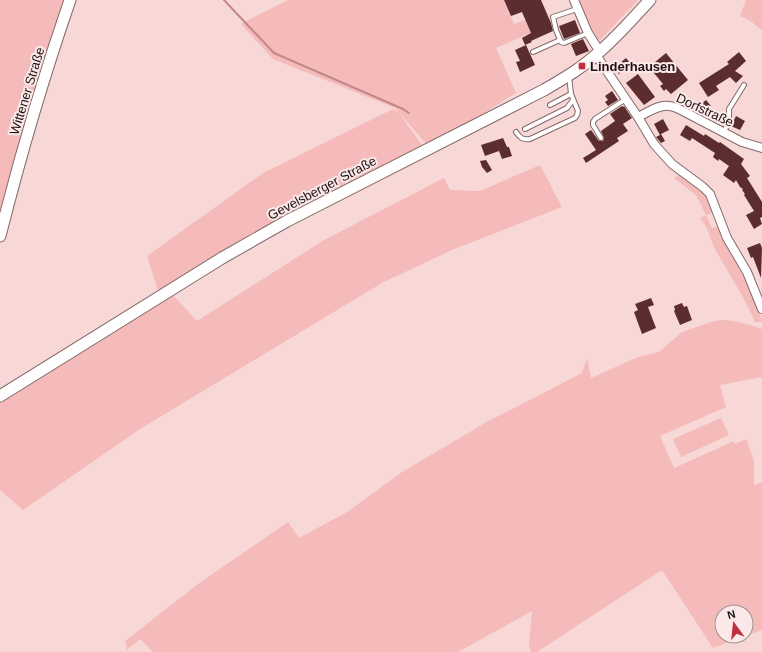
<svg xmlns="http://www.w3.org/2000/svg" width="762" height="652" font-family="Arial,sans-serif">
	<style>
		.green { fill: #f4bbba }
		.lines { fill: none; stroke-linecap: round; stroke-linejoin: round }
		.stream { stroke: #c08988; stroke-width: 2 }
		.building { fill: #5b2d2e }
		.service-casing { stroke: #846969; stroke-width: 6 }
		.minor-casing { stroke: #846969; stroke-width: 10 }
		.secondary-casing { stroke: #846969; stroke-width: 13 }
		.service { stroke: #fff; stroke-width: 4 }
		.minor { stroke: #fff; stroke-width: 8 }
		.secondary { stroke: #fff; stroke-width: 11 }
		.poi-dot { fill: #bf2f41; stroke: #fbe8e8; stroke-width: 1.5 }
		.labels { text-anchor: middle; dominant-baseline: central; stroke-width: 4; stroke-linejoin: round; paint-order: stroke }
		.poi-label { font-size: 13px; font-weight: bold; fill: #1d1212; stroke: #fbe8e8; text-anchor: start }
		.street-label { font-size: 13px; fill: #1d1212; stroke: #fbe8e8 }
	</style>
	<rect width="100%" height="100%" fill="#f7d8d7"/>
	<g class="green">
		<polygon points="0,0 67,0 0,225"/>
		<polygon points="288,0 504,0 514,24 525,20 531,33 496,48 516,93 429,147 395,108 273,59 241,24"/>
		<polygon points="579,0 638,0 600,40 597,38 586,18"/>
		<polygon points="746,0 762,0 762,30 749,20 740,16"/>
		<polygon points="393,109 399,113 424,148 159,294 147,256 263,173"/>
		<polygon points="540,165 562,207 452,250 382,283 140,429 23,510 0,490 0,403 53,367 172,294 197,321 324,240 444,178 450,190 480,191"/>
		<path d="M 681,173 L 706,194 L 713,213 L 706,215 L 712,228 L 718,226 L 727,248 L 742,274 L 758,306 L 762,322 L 755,322 C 744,296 728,273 715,249 C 710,239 708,226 700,218 L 706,215 L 696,195 L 674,178 Z"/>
		<path d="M 720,320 C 735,320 748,324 762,329 L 762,377 L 720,385 L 726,407 L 660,436 L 674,468 L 734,441 L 735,444 L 746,439 L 754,461 L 754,483 L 755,485 L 762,482 L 762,630 L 746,636 L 746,612 L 722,612 L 722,636 L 745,636 L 713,648 L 662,570 L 537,652 L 531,652 L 529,644 L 532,611 L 458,652 L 415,652 L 414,651 L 412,652 L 153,652 L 140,639 L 127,650 L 125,641 L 198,584 L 288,522 L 299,538 L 347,512 L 402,472 L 485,423 L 582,373 L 587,358 L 591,378 L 638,357 L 659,352 L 682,332 L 711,322 Z"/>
		<polygon points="721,418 729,435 681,457 673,439"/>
	</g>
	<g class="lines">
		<polyline class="stream" points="224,0 274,53 403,109 409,113"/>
	</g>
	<g class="building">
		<polygon points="504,0 541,0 551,23 553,31 531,41 532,42 525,45 522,38 531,33 522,12 511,16"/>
		<polygon points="575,20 580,33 564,39 559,26"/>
		<polygon points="583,39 589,51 576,56 571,44"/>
		<polygon points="526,45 535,65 520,72 516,62 520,61 515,50"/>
		<polygon points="739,52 746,61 735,71 743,76 736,83 730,77 716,86 719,90 708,97 699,83 729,64 727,62"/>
		<polygon points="666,53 688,80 671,94 666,89 664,91 660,86 663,84 649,67"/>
		<polygon points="626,58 631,64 619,74 614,68"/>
		<polygon points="638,74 655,97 644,105 626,83"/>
		<polygon points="612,91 618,100 608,106 605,102 608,100 605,96"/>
		<polygon points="706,100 711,106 701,114 696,108"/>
		<polygon points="622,106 623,107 624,106 632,118 623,124 628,131 617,138 619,141 586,163 583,158 596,150 585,134 591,130 599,141 603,141 604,138 601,131 615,121 610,114"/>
		<polygon points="736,116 745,121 740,130 731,126"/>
		<polygon points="663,119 669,130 661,134 665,141 661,143 656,137 660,135 654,124"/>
		<polygon points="686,125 704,136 705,134 719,143 720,142 744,159 741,164 750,176 747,178 762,202 762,217 760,218 762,224 754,229 746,215 754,211 744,195 745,194 742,190 743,189 740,187 736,180 734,183 723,175 729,166 719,159 718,161 713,157 715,153 692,138 690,141 680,135"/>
		<polygon points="503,138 507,147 509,147 512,156 502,159 499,151 485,156 481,145"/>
		<polygon points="486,160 492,170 487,173 482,167 480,161"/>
		<polygon points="760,243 762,248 761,278 753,257 751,258 747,248"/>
		<polygon points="651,298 654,305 648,307 656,328 642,334 634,312 638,310 635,304"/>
		<polygon points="682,303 684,307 687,306 692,320 680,325 674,311 675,310 674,306"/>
	</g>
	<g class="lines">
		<defs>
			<g id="service">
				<polyline points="577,9 553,17 556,30 561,42 564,43 588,33"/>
				<polyline points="533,52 560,40"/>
				<polyline points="550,105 571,94"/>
				<polyline points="525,129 567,108 573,100"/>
				<path d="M 516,132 C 520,138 523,140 530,139 L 575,118 L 577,115 L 578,111 L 571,94 L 569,76"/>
				<path d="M 724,132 C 728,124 730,118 729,109 L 744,85"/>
				<polyline points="601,138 593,125 593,122 595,119 626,99"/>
			</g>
			<g id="minor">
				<polyline points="574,0 588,33 600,52"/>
				<polyline points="596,55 638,117 654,144 672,164 703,187 710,194 727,238 747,272 762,309"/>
				<path d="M 638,117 C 647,113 659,104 669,106 C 673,106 676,108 679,109 L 742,142 L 762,148"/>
			</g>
			<g id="secondary">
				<path d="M 0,236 C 20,157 43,78 70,0"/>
				<path d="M 0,396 L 222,258 L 287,221 L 544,90 C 563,79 582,68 598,53 C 617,37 633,18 650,0"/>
			</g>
		</defs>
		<use href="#service" class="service-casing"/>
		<use href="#minor" class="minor-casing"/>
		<use href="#secondary" class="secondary-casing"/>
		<use href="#service" class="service"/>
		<use href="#minor" class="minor"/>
		<use href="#secondary" class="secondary"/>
	</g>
	<rect class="poi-dot" x="578" y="62" width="8" height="8" rx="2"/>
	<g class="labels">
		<g class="poi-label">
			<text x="590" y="66">Linderhausen</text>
		</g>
		<g class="street-label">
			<text transform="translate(27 91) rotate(-73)">Wittener Straße</text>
			<text transform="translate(705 110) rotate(25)">Dorfstraße</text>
			<text transform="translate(322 188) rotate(-28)">Gevelsberger Straße</text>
		</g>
	</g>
	<g transform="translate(734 624) rotate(345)"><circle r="19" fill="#fbe8e8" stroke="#a29292"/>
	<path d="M0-3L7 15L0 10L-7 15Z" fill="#bf2f41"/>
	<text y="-6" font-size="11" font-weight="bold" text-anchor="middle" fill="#1d1212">N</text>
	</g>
</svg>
